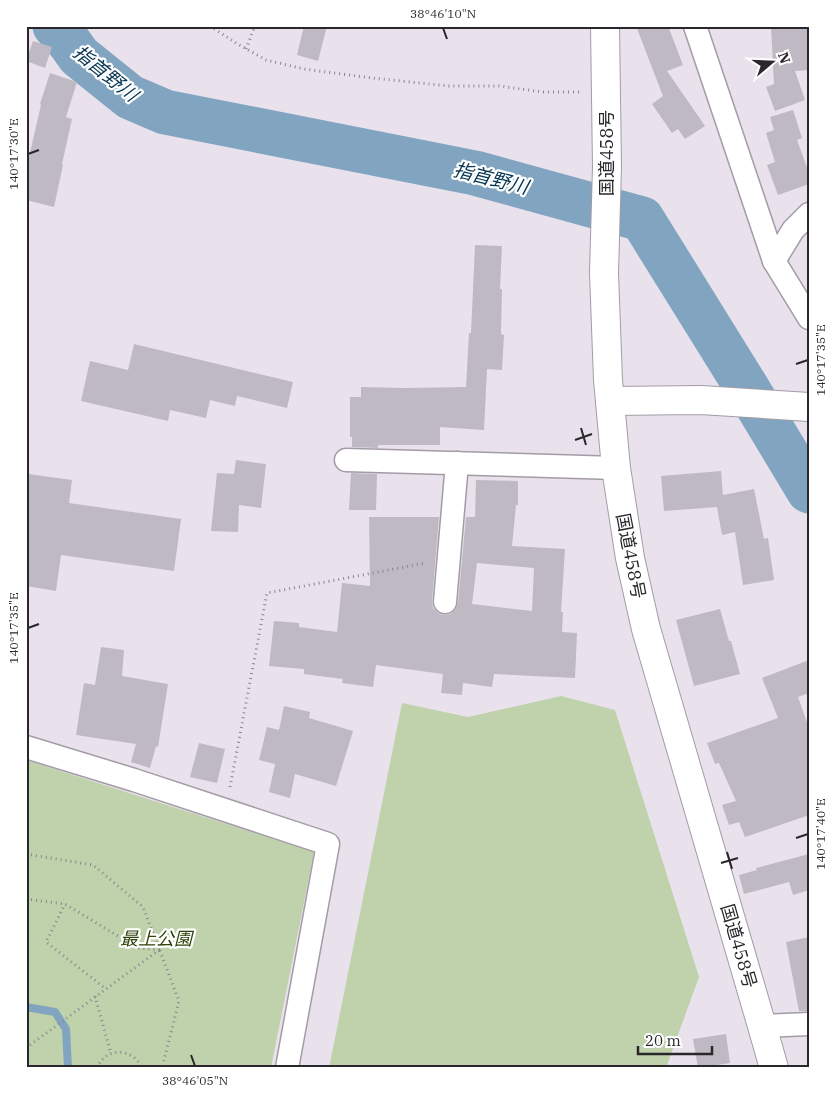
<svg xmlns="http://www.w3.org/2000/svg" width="835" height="1094" font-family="'IBM Plex Serif','Noto Sans JP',serif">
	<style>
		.green { fill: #bfd2ac }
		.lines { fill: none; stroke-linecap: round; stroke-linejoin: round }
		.stream { stroke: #81a5c0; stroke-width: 8 }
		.river { stroke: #81a5c0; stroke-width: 45 }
		.building { fill: #bfb9c3; fill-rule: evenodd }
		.street-casing { stroke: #a39ca6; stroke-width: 25 }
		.secondary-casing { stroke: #a39ca6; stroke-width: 30 }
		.highway-casing { stroke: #a39ca6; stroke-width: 30 }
		.path { stroke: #8a868d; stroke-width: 3; stroke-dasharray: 1 4; stroke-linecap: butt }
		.street { stroke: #fff; stroke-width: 22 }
		.secondary { stroke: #fff; stroke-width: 28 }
		.highway { stroke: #fff; stroke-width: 28 }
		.ticks { fill: none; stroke: #29272b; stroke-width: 2 }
		.labels { text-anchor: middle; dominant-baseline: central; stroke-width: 4.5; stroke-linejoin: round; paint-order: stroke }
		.street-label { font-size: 18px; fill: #29272b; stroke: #fff }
		.park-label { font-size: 18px; font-style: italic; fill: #2c4207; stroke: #fff }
		.water-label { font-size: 19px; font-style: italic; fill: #083753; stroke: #fff }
		.neatline { fill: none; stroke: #29272b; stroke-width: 2 }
		.ticks-label { font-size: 12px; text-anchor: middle; fill: #29272b }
	</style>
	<rect width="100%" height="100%" fill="#e9e2ed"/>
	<g class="green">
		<polygon points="561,696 615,710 699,977 666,1068 329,1068 402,703 468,717"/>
		<polygon points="26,760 314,852 271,1068 26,1068"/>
	</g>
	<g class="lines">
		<polyline class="stream" points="26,1007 55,1012 66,1029 68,1068"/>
		<polyline class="river" points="55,26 69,42 79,56 130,97 165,112 475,173 642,219 742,380 809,491"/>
	</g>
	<g class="building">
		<polygon points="304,26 327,26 318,61 297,55"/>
		<polygon points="636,26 668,26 683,65 667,71 705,126 685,139 678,129 672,133 652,104 663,96"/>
		<polygon points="771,26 809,26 809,70 795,71 805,100 775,111 766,87 774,84"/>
		<polygon points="33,41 52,47 45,68 26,61"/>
		<polygon points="50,73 77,82 66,117 72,119 62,164 63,165 54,207 26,200 26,156 29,157 41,105 40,104"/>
		<polygon points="793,110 802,138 797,140 809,173 809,184 778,195 767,165 775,162 766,133 774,130 770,117"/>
		<polygon points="475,245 502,246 500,289 502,289 501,334 504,335 502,370 487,369 484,430 440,427 440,445 378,445 378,448 352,447 352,437 350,437 350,397 361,397 361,387 404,388 466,387 469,333 471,333"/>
		<polygon points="134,344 293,382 287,408 237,396 235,406 210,400 206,418 170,410 168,421 81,401 90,361 128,370"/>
		<polygon points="236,460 266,464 261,508 239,505 238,532 211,531 217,473 234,474"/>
		<polygon points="721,471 723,495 754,489 764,539 768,538 774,580 743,585 735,532 722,535 717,507 664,511 661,476"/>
		<polygon points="351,473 377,474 376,510 349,510"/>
		<polygon points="28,474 72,480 69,503 181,519 174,571 61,555 56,591 26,586 26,486"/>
		<path d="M 476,480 L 518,481 L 518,505 L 516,505 L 512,546 L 565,549 L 561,612 L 563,612 L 562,632 L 577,633 L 575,678 L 494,674 L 492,687 L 463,683 L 462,695 L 441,693 L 443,674 L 376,665 L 373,687 L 342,683 L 343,679 L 304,674 L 304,669 L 269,666 L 274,621 L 299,623 L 299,627 L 337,632 L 342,583 L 370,586 L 369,517 L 439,517 L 432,601 L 433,608 L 438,613 L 443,615 L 450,614 L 455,610 L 458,603 L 466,517 L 475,517 ZM 477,563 L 534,568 L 532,611 L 472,604 Z"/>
		<polygon points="720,609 729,641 731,641 740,674 694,686 676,620"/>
		<polygon points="101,647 124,650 122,676 168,684 158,747 156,746 150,768 131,762 136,744 76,735 84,683 95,685"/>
		<polygon points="809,660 809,693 798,697 809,728 809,815 745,837 739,822 729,825 722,805 736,801 719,763 715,764 707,743 778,718 762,678"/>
		<polygon points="284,706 310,712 309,718 353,731 336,786 295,774 290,798 269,792 275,764 259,760 267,727 279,730"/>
		<polygon points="199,743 225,749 217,783 190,777"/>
		<polygon points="809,854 809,890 793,895 789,882 744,894 739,875 757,870 756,868"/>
		<polygon points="809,937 809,1011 799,1011 786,942"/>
		<polygon points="726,1034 730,1063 698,1068 693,1039"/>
	</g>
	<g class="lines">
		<defs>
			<g id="street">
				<polyline points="695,26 774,261 809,318"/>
				<polyline points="774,261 793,230 809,214"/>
				<polyline points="346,460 616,468"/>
				<polyline points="445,602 457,463"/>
				<polyline points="26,747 134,780 328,844 287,1068"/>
				<polyline points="762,1026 809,1024"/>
			</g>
			<polyline id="secondary" points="610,401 701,400 809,407"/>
			<polyline id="highway" points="605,26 607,167 604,273 608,380 616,468 630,558 646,629 762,1026 774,1068"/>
		</defs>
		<use href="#street" class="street-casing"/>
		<use href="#secondary" class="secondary-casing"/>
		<use href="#highway" class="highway-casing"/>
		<g class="path">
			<polyline points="210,26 236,43 266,60 304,69 372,78 449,86 499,86 543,92 580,92"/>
			<polyline points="246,49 255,26"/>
			<polyline points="230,787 267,593 426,563"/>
			<polyline points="26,854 93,865 143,907 179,1001 162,1068"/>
			<polyline points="26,899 65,904 138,948 159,950 106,989 46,942 65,904"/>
			<polyline points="95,996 111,1054"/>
			<polyline points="26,1048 106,989"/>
			<path d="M 97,1068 C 106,1046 133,1048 142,1068"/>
		</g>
		<use href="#street" class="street"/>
		<use href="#secondary" class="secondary"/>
		<use href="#highway" class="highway"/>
	</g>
	<path class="ticks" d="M 443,28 L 447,39M 28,154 L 39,150M 796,364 L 808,360M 581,428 L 586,445M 575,440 L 592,434M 28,628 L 39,624M 796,838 L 808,834M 727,852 L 732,869M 721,863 L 738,858M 191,1055 L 195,1066"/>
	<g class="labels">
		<g class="street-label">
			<text transform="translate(606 153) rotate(-90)">国道458号</text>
			<text transform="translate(631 556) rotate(79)">国道458号</text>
			<text transform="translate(739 946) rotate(74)">国道458号</text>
		</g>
		<g class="park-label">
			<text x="156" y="938">最上公園</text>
		</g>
		<g class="water-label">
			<text transform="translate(106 73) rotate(39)">指首野川</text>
			<text transform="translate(491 178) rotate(14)">指首野川</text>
		</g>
	</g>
	<rect width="835" height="1094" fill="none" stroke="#ffffff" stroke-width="55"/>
	<g transform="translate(772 62) rotate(71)" stroke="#ffffff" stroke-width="4" paint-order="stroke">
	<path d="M0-4L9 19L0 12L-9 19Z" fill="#29272b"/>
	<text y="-8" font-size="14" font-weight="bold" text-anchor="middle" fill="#29272b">N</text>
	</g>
	<path d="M638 1046v8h74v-8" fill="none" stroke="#29272b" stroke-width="2.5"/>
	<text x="645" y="1046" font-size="15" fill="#29272b" stroke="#ffffff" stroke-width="4" paint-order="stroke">20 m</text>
	<rect x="28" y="28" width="780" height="1038" class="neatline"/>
	<g class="ticks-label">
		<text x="443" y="18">38°46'10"N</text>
		<text transform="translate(14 154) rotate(-90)" y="4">140°17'30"E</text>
		<text transform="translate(821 360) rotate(-90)" y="4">140°17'35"E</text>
		<text transform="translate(14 628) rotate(-90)" y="4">140°17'35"E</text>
		<text transform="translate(821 834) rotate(-90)" y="4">140°17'40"E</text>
		<text x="195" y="1085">38°46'05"N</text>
	</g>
</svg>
